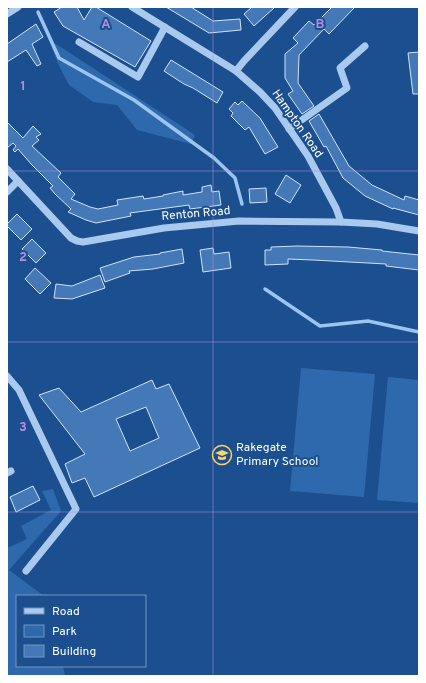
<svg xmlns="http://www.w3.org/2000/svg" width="426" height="683" font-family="Overpass,sans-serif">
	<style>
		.green { fill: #2e69ad }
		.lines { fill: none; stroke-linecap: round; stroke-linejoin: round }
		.stream { stroke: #9cc4f0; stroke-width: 3.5 }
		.building { fill: #4478b7; stroke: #cfe3fa; fill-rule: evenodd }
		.minor { stroke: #a9c9ee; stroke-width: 7 }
		.grid { fill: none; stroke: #b68bdc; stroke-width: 1; stroke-opacity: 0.55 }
		.labels { text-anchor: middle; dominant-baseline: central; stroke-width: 4; stroke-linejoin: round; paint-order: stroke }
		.street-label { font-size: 12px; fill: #fff; stroke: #1b4f8f }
		.poi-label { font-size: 12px; fill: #fff; stroke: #1b4f8f; text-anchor: start }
		.grid-label { font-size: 13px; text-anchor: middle; font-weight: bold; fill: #b68bdc; stroke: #1b4f8f; stroke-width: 4; stroke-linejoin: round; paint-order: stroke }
	</style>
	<rect width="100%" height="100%" fill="#1b4f8f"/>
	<g class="green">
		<polygon points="49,40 67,51 195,135 191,144 137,130 117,105 93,102 69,85 58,64"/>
		<polygon points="301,368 375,374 364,497 290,491"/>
		<polygon points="388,377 419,380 419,503 377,500"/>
		<polygon points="53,489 61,511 9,570 44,596 17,596 17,666 63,666 65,676 7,676 7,548 27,539 21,526 51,510 42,491"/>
	</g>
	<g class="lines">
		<g class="stream">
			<polyline points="38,12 59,58 134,100 214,158 235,178 242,204"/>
			<polyline points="265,289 320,326 368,321 419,332"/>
		</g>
	</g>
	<g class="building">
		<polygon points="62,7 77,7 84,20 92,7 96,7 151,41 135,67 63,26 54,12"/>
		<polygon points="166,7 191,7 213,21 240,19 241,30 209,33"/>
		<polygon points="252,7 275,7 254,26 244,14"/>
		<polygon points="332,7 355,7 329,34 324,29 299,55 298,83 314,106 302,114 288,94 293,91 285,78 285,54 298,43 293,38 309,21 314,25"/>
		<polygon points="36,24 43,37 32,44 41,64 37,66 26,50 7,62 7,44"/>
		<polygon points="419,52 419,94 413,94 408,53"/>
		<polygon points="171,60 223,92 217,103 193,88 184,84 164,71"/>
		<polygon points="242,101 260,118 278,147 265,154 249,127 245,130 231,116 233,113 229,109 235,102 238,105"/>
		<polygon points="319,114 349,166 372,185 404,200 405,196 419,200 419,215 393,208 393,209 365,196 343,178 326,146 324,147 309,121"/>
		<polygon points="7,122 23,138 33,126 41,134 36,137 39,140 32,146 61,173 58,177 75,194 71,199 90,207 98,209 118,205 117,200 143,196 144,199 163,196 163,195 183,191 183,195 202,192 202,187 211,185 212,192 219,191 221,205 190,209 189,205 130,213 131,216 96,223 86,220 68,212 71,209 55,194 50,188 53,186 32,165 18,149 15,152 13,150 16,146 13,143 7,148"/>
		<polygon points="286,175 301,185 290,203 275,194"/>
		<polygon points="266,188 267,202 250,203 249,189"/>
		<polygon points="17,214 32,229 21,240 7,226 7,224"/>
		<polygon points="32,239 46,253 36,263 22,249"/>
		<polygon points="297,246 348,247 382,250 382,251 419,255 419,270 386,266 386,264 313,260 288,259 288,264 265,265 265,250 271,250 271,247"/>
		<polygon points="213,248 214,254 229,252 231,268 203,272 200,250"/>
		<polygon points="182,249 184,263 153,269 129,271 130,273 105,282 100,268 134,257 160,254 160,253"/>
		<polygon points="35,268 51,283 40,294 25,279"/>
		<polygon points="100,275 105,288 72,299 54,298 56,284 72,286"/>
		<path d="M 152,380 L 156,389 L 169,384 L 200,448 L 94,497 L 85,478 L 72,483 L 65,464 L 85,454 L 39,395 L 59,388 L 81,412 ZM 146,407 L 159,438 L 130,451 L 116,419 Z"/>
		<polygon points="33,486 40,500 16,512 10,497"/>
	</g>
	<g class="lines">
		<g class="minor">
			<polyline points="132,7 236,71 260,92 275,108 308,156 336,208 341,222"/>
			<polyline points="7,14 18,7"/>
			<polyline points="79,42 138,77 165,27"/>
			<polyline points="236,71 244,61 295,7"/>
			<polyline points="289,129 347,88 340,68 365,46"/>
			<polyline points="7,169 71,238 77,241 83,242 164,228 239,221 341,222 377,224 419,231"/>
			<polyline points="7,192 18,181"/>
			<polyline points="7,376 19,390 76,509 26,571"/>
			<polyline points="7,473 11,471"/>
		</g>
	</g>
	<path class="grid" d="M 213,7 L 213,676M 7,171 L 419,171M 7,342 L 419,342M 7,512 L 419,512"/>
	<defs>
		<symbol id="school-ring" viewBox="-11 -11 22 22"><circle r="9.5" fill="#1b4f8f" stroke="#ffd166" stroke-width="1.5"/><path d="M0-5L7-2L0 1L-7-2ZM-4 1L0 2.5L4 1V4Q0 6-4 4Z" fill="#ffd166"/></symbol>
	</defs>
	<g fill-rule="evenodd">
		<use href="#school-ring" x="211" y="444" width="22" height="22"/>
	</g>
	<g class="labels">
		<g class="street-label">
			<text transform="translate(297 124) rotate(55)">Hampton Road</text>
			<text transform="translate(196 214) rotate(-5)">Renton Road</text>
		</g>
		<g class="poi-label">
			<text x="236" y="448">Rakegate<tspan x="236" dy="14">Primary School</tspan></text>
		</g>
	</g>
	<g class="grid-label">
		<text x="106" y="28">A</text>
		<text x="320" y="28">B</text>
		<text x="23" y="90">1</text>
		<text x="23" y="261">2</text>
		<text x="23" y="431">3</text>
	</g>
	<rect width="426" height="683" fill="none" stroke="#ffffff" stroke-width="16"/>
	<rect x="16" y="595" width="130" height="72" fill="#1b4f8f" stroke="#7695bc"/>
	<rect x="24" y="608" width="20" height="6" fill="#a9c9ee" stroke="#7695bc"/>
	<text x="52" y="615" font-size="12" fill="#ffffff">Road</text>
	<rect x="24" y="625" width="20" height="12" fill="#2e69ad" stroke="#7695bc"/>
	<text x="52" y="635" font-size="12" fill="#ffffff">Park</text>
	<rect x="24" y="645" width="20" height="12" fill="#4478b7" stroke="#7695bc"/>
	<text x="52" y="655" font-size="12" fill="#ffffff">Building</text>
</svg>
